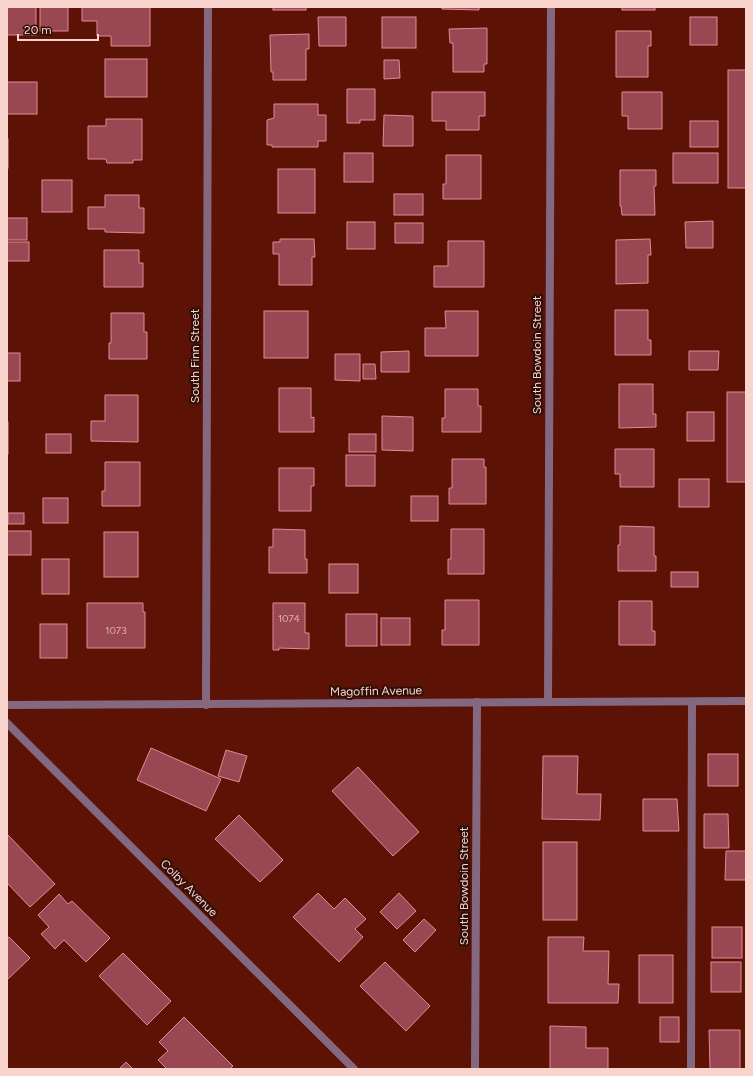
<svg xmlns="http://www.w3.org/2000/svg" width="753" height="1076" font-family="Figtree,sans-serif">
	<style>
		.building { fill: #984753; stroke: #e38a95 }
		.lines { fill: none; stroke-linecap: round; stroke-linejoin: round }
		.service { stroke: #84687f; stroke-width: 8 }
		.minor { stroke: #84687f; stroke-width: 8 }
		.labels { text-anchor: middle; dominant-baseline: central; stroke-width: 4; stroke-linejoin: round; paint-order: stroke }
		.number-label { font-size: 10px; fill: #e1b1ae }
		.street-label { font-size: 12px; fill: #f9d4cc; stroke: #2e0e08 }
	</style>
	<rect width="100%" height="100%" fill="#5d1206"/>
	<g class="building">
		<rect x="7" y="7" width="29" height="28"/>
		<rect x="40" y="7" width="28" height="24"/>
		<polygon points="82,7 150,7 150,46 111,46 111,36 97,36 97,21 82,21"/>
		<rect x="273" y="7" width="33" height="3"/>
		<polygon points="442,7 479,7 479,10 442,9"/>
		<rect x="622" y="7" width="33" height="3"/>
		<polygon points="318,17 346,17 346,46 319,46"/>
		<rect x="382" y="17" width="34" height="31"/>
		<rect x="690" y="17" width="27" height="28"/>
		<polygon points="487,28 487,64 484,64 484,72 453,72 453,43 450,43 449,29"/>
		<polygon points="616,31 651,31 651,46 648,46 648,77 616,77"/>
		<polygon points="309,34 309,49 306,49 306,80 273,80 273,72 271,72 270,35"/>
		<rect x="105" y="59" width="42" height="38"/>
		<polygon points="384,60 399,60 400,78 384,79"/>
		<rect x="728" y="70" width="18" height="118"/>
		<rect x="7" y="82" width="30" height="32"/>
		<polygon points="347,89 375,89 375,120 360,120 360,123 347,123"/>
		<polygon points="432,92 485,92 485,116 479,116 479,130 446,130 446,121 432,121"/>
		<polygon points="622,92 662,92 662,129 628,129 628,116 622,116"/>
		<polygon points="274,104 318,104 318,115 326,115 326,141 318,141 318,147 272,147 272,145 267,145 267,120 274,118"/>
		<polygon points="384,115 413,116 413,146 383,146"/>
		<polygon points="106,119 142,119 142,160 133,160 133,163 107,163 106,159 88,159 88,126 106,126"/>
		<rect x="690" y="121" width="28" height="26"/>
		<rect x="7" y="139" width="1" height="29"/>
		<rect x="344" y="153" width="29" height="29"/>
		<rect x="673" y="153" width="45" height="30"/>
		<polygon points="446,155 481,155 481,199 443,199 443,184 446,184"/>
		<rect x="278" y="169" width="37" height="44"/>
		<polygon points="620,170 656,170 656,186 654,186 655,215 622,215 621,206 620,206"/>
		<rect x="42" y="180" width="30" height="32"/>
		<rect x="394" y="194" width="29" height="21"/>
		<polygon points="105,195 139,195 139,208 144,208 144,233 105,232 105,229 88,229 88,207 105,207"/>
		<rect x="7" y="218" width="20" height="22"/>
		<polygon points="713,221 713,248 686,248 685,222"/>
		<rect x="347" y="222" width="28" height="27"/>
		<rect x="395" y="223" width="28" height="20"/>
		<polygon points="280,239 314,239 315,257 312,257 312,285 279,285 279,254 273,254 273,242 280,242"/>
		<polygon points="650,239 651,255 648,255 648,283 616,284 616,240"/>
		<polygon points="448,241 484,241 484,287 434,287 434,266 448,266"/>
		<rect x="7" y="242" width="22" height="19"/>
		<polygon points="104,250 139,250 139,263 143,263 143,287 104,287"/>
		<polygon points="615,310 648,310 648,340 651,340 651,355 615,355"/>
		<rect x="264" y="311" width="44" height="47"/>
		<polygon points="445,311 478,311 478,356 425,356 425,328 446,328"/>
		<polygon points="111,313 144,313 144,332 147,332 147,359 109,359 109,343 111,343"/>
		<polygon points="409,351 409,372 381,372 381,352"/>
		<polygon points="689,351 719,351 718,370 689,370"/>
		<rect x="7" y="353" width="13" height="28"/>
		<polygon points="335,354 360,354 360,381 335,380"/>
		<polygon points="363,364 375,364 376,379 363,379"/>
		<polygon points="619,384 653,384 653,414 656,414 656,427 619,428"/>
		<polygon points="279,388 311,388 311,418 314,417 314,432 279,432"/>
		<polygon points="445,389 478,389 478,406 481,406 481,432 442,432 442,418 445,418"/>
		<rect x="727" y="392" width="19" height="90"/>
		<polygon points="105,395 138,395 138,442 91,441 91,421 105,421"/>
		<rect x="687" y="412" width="27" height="29"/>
		<polygon points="382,416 413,417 413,451 382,450"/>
		<rect x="7" y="422" width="1" height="32"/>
		<rect x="46" y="434" width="25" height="19"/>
		<rect x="349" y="434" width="27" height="18"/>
		<polygon points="615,449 654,449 654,487 620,487 620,474 615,474"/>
		<rect x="346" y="455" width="29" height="31"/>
		<polygon points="452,459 484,459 484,467 486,467 486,504 449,504 449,488 452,488"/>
		<polygon points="105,462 140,462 140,506 102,506 102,491 105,491"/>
		<polygon points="279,468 314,468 314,486 311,486 311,511 279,511"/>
		<rect x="679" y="479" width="30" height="28"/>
		<rect x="411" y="496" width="27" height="25"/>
		<rect x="43" y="498" width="25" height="25"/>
		<rect x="8" y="513" width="16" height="11"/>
		<polygon points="620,526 654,527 654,556 656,556 656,571 618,571 618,545 620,545"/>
		<polygon points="273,529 305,530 305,559 307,559 307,573 269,573 269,547 273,547"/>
		<polygon points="451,529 484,529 484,574 448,574 448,559 451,559"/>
		<rect x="7" y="531" width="24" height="24"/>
		<rect x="104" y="532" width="34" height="45"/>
		<rect x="42" y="559" width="27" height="35"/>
		<rect x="329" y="564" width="29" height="29"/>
		<rect x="671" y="572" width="27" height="15"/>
		<polygon points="445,600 479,600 479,645 442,645 442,630 445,630"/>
		<polygon points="619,601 652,601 652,631 655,631 655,645 619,645"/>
		<polygon points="87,603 143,603 143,612 145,612 145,648 87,648"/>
		<polygon points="273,603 305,603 305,633 309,633 309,649 279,648 279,650 273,650"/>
		<rect x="346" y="614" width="31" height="32"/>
		<rect x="381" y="618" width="29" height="27"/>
		<rect x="40" y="624" width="27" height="34"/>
		<polygon points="151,748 221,779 206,811 137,780"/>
		<polygon points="226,750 247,756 239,782 218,776"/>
		<rect x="708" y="754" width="30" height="32"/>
		<polygon points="543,756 578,756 577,794 601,794 600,820 542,819"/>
		<polygon points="358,767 419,832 393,856 332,791"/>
		<polygon points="643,799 677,799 679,831 643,831"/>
		<polygon points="704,814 728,814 729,848 704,848"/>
		<polygon points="239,815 283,860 260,882 215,839"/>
		<polygon points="7,834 55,884 30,907 7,883"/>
		<rect x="543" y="842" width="34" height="78"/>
		<polygon points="726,851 746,851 746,880 725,880"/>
		<polygon points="318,893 334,909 345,898 366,919 355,929 363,937 339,962 293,917"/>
		<polygon points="399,893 416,911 397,929 380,912"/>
		<polygon points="59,894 68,904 72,901 110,938 86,962 64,940 55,949 41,934 49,927 38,915"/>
		<polygon points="424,919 436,930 415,952 403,940"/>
		<rect x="712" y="927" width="30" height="31"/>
		<polygon points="9,937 30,958 7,980 7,938"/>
		<polygon points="548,937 584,937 583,951 609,951 608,984 619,984 618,1003 548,1003"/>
		<polygon points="123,953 171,1001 147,1025 99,976"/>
		<rect x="639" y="955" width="34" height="48"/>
		<polygon points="385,962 430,1006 406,1031 360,986"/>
		<rect x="711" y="962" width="30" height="30"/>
		<polygon points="184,1017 233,1066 230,1069 167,1069 158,1060 168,1051 159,1042"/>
		<rect x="660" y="1017" width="19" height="25"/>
		<polygon points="550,1026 586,1027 586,1048 608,1048 608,1069 550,1069"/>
		<polygon points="709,1030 740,1030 740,1069 710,1069"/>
		<polygon points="126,1062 133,1069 119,1069"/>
	</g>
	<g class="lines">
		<polyline class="service" points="691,1069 692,702"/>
		<g class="minor">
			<polyline points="548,702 551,7"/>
			<polyline points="7,705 746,701"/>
			<polyline points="206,705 208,7"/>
			<polyline points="7,723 354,1069"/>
			<polyline points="475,1069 477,702"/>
		</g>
	</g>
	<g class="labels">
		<g class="number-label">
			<text x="289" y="618">1074</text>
			<text x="116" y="630">1073</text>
		</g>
		<g class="street-label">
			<text transform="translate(537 355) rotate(-90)">South Bowdoin Street</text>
			<text transform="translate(195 356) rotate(-90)">South Finn Street</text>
			<text transform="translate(376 691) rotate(-1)">Magoffin Avenue</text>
			<text transform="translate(464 886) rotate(-90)">South Bowdoin Street</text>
			<text transform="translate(189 888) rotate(45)">Colby Avenue</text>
		</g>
	</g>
	<rect width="753" height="1076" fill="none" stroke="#f9d4cc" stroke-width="16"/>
	<path d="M18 34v6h80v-6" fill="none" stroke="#f9d4cc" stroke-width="2"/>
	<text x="24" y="34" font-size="12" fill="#f9d4cc" stroke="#2e0e08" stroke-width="3" paint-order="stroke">20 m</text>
</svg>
